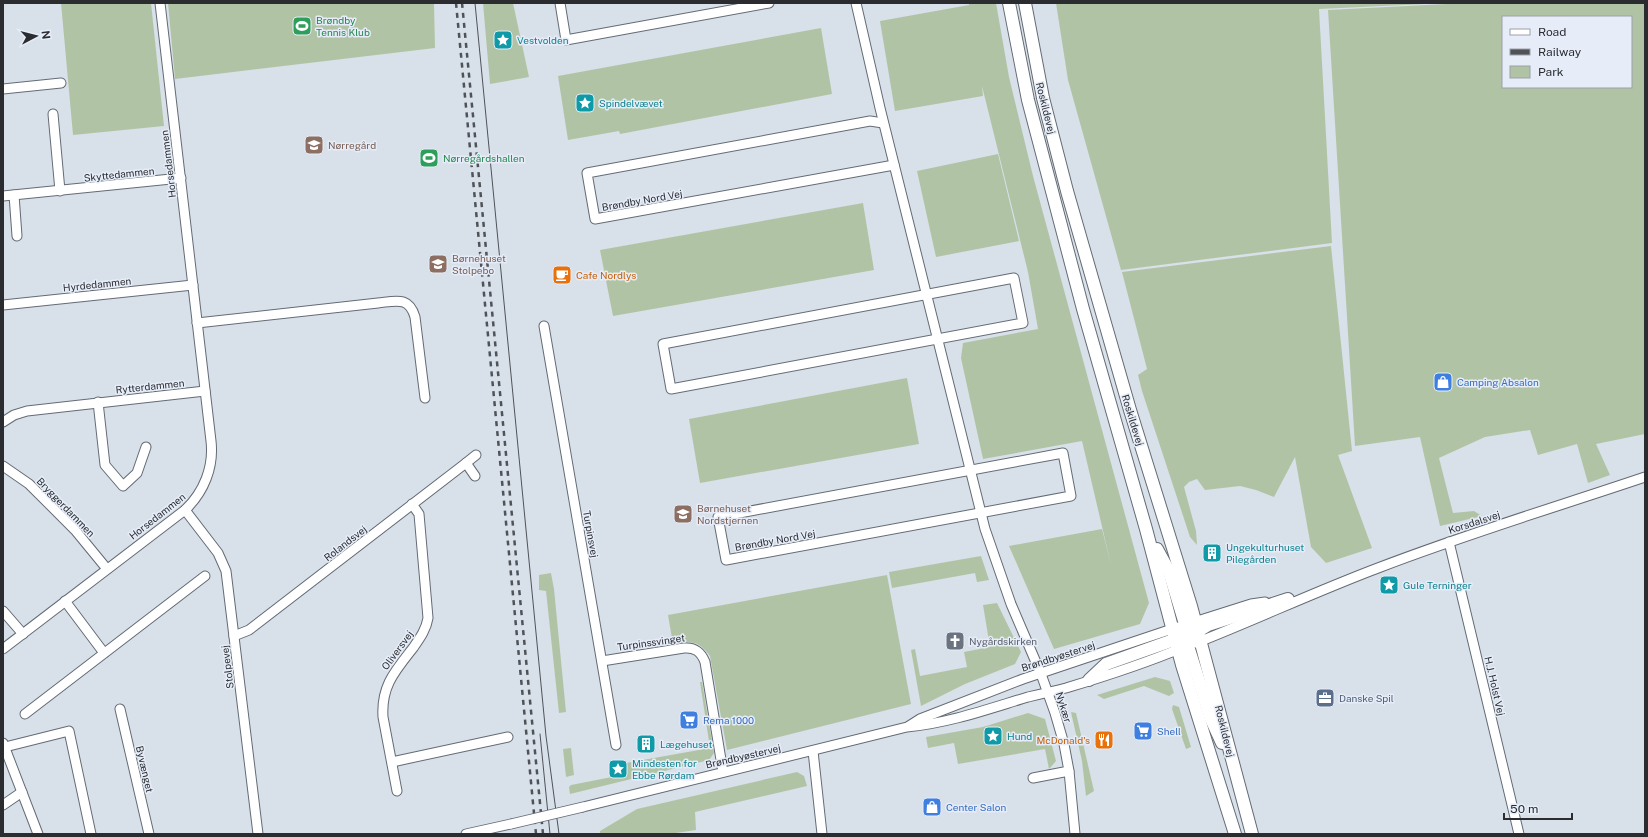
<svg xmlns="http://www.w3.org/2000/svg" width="1648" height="837" font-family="'Public Sans',sans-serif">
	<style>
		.green { fill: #b0c4a5; fill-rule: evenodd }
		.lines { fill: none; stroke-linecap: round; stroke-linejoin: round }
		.minor-casing { stroke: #646b74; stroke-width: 11 }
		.major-casing { stroke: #646b74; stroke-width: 14 }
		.minor { stroke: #fff; stroke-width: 9 }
		.major { stroke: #fff; stroke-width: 12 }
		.tram { stroke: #4f5358; stroke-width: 1 }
		.rail { stroke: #4f5358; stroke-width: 2.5; stroke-dasharray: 5 5; stroke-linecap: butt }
		.minor-bridge-casing { stroke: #646b74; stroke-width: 11; stroke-linecap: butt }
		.minor-bridge { stroke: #fff; stroke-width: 9 }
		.labels { text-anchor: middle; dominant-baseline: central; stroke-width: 3; stroke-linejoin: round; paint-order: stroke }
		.leisure-label { font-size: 10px; fill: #27864d; stroke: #e6edf8; text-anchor: start }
		.culture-label { font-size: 10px; fill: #0d838f; stroke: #e6edf8; text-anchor: start }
		.street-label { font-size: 10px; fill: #2a2c30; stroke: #e6edf8 }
		.education-label { font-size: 10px; fill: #785e54; stroke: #e6edf8; text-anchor: start }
		.food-label { font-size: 10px; fill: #c56008; stroke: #e6edf8; text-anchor: start }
		.shop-label { font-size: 10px; fill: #366cbe; stroke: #e6edf8; text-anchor: start }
		.worship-label { font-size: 10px; fill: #5b616d; stroke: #e6edf8; text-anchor: start }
		.service-label { font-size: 10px; fill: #4e5e75; stroke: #e6edf8; text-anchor: start }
	</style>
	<rect width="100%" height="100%" fill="#d8e0ea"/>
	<g class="green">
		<polygon points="61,3 151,3 164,126 73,135"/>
		<polygon points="168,3 434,3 435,48 175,79"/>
		<polygon points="483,3 513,3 529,77 490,84"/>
		<polygon points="969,3 996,3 1009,77 1033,176 1149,603 1140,624 1054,649 1009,546 1102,529 1111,565 1082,441 983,459 961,358 963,343 1038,329 1028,272 982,86 983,96 895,111 880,21 969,5"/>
		<polygon points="1056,3 1446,3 1319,9 1332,243 1121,270 1068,80"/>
		<path d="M 1466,3 L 1645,3 L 1645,434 L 1596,444 L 1610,475 L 1588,483 L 1577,444 L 1538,455 L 1530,430 L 1485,437 L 1439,458 L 1453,513 L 1474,511 L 1482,516 L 1440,526 L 1420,437 L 1355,446 L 1328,10 ZM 1503,17 L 1631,17 L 1631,87 L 1503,87 Z"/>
		<polygon points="821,28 832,94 620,134 619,131 568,140 558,76"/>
		<polygon points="998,154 1019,241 936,257 917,171"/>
		<polygon points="863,203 874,270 613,316 600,250"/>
		<polygon points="1331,246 1352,451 1338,455 1372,548 1326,563 1311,547 1295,457 1274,497 1256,490 1240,486 1205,490 1197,479 1189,482 1184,487 1196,531 1197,545 1190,537 1142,391 1138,375 1147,369 1122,272"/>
		<polygon points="907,378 919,444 700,483 689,419"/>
		<polygon points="981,556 989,580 977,582 975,573 892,588 889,572"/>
		<polygon points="551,573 554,589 566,712 559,713 546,591 539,590 539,575"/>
		<path d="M 887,575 L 911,704 L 727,750 L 710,656 C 698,640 692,641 673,644 L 668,615 Z"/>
		<polygon points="997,603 1021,652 1015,664 965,684 921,706 911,650 915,649 920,676 967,667 964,652 990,647 983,605"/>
		<polygon points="1155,677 1170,681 1174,693 1169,696 1144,686 1104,699 1097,695"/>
		<polygon points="700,682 702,682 714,753 709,760 570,794 569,787 571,785 617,776 626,763 710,748"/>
		<polygon points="1173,705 1179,707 1191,747 1186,749 1172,709"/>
		<polygon points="1071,712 1076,713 1094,791 1086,796 1082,761"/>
		<polygon points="1028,713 1045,719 1056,761 1049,769 1045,749 958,764 954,743 928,748 926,737 983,727"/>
		<polygon points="571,748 574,775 566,777 563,749"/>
		<polygon points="797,772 804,776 807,786 695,812 696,830 669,834 600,834 600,831 637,809"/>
	</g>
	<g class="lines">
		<defs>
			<g id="minor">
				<polyline points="560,3 566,40 769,3"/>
				<polyline points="856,3 880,108 985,529 1011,604 1041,674 1055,713 1064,744 1069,771 1075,834"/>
				<polyline points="3,89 61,83"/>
				<polyline points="53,114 60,191"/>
				<polyline points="883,123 870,121 587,173 595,219 894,165"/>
				<polyline points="14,195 17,236"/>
				<polyline points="3,196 181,178"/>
				<polygon points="1014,278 1023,323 671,389 663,344"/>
				<polyline points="3,305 193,285"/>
				<path d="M 197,323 L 378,303 C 396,301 409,296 415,317 L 425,398"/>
				<polyline points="544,326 616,745"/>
				<polyline points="98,402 105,465 123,486 137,473 146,447"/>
				<polyline points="3,422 14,415 27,411 205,391"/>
				<polygon points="1063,453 1071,496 726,560 718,517"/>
				<polyline points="466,463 476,455"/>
				<polyline points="3,466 29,484 75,530 107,569"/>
				<polyline points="185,510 218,553 226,571 258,834"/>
				<polyline points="1449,542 1519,834"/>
				<polyline points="65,601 104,653"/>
				<polyline points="3,611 23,634"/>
				<polyline points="1191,623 1251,604 1265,602"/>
				<polyline points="234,636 249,630 466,463 475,476"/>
				<path d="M 1196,643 C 1257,619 1317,591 1378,568 C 1466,534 1556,507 1645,477"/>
				<path d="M 3,649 L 185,510 C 204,492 214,467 211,441 L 160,3"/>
				<path d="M 602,661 L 684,648 C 695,647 701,652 705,662 L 723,772"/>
				<polyline points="120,709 149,834"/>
				<polyline points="25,714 205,576"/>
				<polyline points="909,726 920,719 1023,679 1178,627"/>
				<polyline points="3,743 38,834"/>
				<polyline points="5,747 69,731 91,834"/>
				<polyline points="813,751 822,834"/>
				<polyline points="392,762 508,737"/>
				<polyline points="1033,778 1069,771"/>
				<path d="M 397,791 L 383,717 C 381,686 395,671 413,648 C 420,638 426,630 428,618 L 419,514 L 412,504"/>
				<polyline points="3,805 22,792"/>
				<path d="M 583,807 L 907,727 C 949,723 988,709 1028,697 C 1041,694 1054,691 1066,688 C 1106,676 1146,663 1184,647"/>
				<polyline points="466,834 511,824"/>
			</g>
			<g id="major">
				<polyline points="1009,3 1028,100 1083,309 1146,529 1182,665 1235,834"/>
				<polyline points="1025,3 1043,98 1067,191 1130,410 1191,606 1252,834"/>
				<polyline points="1157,549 1169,571 1188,634 1198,639"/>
				<polyline points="1174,629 1182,637 1188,646 1211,719 1222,743"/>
				<polyline points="1193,634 1208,625 1288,599"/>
				<polyline points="1089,680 1106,664 1182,637"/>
			</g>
		</defs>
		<use href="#minor" class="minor-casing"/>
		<use href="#major" class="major-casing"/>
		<use href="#minor" class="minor"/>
		<use href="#major" class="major"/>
		<g class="tram">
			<polyline points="475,3 546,736 559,834"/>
			<polyline points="540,734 550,834"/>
		</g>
		<g class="rail">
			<polyline points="456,3 536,834"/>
			<polyline points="462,3 543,834"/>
		</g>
		<defs>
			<polyline id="minor-bridge" points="511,824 583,807"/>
		</defs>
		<use href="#minor-bridge" class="minor-bridge-casing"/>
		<use href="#minor-bridge" class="minor-bridge"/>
	</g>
	<defs>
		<symbol id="stadium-square" viewBox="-11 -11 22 22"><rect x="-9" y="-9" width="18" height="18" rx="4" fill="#2e9e5b" stroke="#e6edf8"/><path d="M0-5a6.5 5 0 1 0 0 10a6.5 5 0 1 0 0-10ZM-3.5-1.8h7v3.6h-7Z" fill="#fff"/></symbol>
		<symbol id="sight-square" viewBox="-11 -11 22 22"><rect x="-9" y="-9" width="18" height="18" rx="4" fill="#0f9aa8" stroke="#e6edf8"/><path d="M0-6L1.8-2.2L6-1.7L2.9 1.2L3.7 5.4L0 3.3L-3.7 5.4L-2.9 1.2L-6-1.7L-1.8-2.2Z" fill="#fff"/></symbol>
		<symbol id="school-square" viewBox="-11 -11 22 22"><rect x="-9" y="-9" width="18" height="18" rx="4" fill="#8d6e63" stroke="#e6edf8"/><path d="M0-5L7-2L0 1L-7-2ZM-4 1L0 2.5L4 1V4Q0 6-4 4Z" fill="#fff"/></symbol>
		<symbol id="cafe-square" viewBox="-11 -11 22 22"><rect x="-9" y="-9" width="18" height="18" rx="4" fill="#e8710a" stroke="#e6edf8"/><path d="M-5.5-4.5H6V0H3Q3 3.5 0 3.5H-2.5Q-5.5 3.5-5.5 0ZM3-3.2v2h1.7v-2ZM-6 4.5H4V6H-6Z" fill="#fff"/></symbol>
		<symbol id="shop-square" viewBox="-11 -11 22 22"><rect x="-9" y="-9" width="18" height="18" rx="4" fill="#3f7fe0" stroke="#e6edf8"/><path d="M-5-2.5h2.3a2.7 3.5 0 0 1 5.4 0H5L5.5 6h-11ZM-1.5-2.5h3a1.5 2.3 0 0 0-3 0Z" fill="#fff"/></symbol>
		<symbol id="building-square" viewBox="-11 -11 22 22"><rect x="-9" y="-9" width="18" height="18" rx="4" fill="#0f9aa8" stroke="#e6edf8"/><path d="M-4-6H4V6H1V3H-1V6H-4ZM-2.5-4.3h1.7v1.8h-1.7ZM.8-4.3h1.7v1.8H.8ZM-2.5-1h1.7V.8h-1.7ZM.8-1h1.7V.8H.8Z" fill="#fff"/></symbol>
		<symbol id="church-square" viewBox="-11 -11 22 22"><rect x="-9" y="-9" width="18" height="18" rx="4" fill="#6b7280" stroke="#e6edf8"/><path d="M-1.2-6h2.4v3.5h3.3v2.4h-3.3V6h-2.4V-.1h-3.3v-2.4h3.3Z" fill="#fff"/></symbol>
		<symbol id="office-square" viewBox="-11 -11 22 22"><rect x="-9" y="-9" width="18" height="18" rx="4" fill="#5c6f8a" stroke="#e6edf8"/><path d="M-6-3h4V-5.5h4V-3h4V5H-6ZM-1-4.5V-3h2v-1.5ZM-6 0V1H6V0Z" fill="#fff"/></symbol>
		<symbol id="supermarket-square" viewBox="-11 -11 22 22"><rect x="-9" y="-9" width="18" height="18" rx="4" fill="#3f7fe0" stroke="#e6edf8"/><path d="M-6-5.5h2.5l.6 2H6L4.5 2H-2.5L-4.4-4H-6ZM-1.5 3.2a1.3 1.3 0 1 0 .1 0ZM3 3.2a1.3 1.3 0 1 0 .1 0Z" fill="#fff"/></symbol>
		<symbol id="restaurant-square" viewBox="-11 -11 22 22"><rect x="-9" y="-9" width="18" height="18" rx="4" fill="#e8710a" stroke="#e6edf8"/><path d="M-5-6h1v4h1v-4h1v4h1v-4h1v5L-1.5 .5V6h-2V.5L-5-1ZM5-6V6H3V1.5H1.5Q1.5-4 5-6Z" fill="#fff"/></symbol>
	</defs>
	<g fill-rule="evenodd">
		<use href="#stadium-square" x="291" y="15" width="22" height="22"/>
		<use href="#sight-square" x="492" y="29" width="22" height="22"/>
		<use href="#sight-square" x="574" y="92" width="22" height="22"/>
		<use href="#school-square" x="303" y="134" width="22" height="22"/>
		<use href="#stadium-square" x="418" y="147" width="22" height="22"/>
		<use href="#school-square" x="427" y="253" width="22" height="22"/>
		<use href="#cafe-square" x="551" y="264" width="22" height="22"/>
		<use href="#shop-square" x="1432" y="371" width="22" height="22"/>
		<use href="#school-square" x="672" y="503" width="22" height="22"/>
		<use href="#building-square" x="1201" y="542" width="22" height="22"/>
		<use href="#sight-square" x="1378" y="574" width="22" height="22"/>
		<use href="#church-square" x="944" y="630" width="22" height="22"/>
		<use href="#office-square" x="1314" y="687" width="22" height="22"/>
		<use href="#supermarket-square" x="678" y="709" width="22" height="22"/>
		<use href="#supermarket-square" x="1132" y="720" width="22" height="22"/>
		<use href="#sight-square" x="982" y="725" width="22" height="22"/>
		<use href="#restaurant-square" x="1093" y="729" width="22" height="22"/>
		<use href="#building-square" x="635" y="733" width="22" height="22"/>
		<use href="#sight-square" x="607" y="758" width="22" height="22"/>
		<use href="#shop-square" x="921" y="796" width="22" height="22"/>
	</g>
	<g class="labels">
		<g class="leisure-label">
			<text x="316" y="20">Brøndby<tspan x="316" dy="12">Tennis Klub</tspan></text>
			<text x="443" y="158">Nørregårdshallen</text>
		</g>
		<g class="culture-label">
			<text x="517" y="40">Vestvolden</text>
			<text x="599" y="103">Spindelvævet</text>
			<text x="1226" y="547">Ungekulturhuset<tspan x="1226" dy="12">Pilegården</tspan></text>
			<text x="1403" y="585">Gule Terninger</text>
			<text x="1007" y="736">Hund</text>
			<text x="660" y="744">Lægehuset</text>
			<text x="632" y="763">Mindesten for<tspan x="632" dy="12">Ebbe Rørdam</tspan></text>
		</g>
		<g class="street-label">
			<text transform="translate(1046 108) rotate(76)">Roskildevej</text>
			<text transform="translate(168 164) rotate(-97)">Horsedammen</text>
			<text transform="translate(119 174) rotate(-6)">Skyttedammen</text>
			<text transform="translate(642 200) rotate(-10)">Brøndby Nord Vej</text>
			<text transform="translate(97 284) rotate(-6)">Hyrdedammen</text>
			<text transform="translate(150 386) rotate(-6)">Rytterdammen</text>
			<text transform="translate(1133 420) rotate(73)">Roskildevej</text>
			<text transform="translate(66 507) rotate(46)">Bryggerdammen</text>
			<text transform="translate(157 516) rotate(-38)">Horsedammen</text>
			<text transform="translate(1474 522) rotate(-18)">Korsdalsvej</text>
			<text transform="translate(591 534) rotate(80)">Turpinsvej</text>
			<text transform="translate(775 540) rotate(-10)">Brøndby Nord Vej</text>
			<text transform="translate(345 543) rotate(-38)">Rolandsvej</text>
			<text transform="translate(651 642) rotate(-8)">Turpinssvinget</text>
			<text transform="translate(397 650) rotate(-54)">Oliversvej</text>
			<text transform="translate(1058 656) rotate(-18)">Brøndbyøstervej</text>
			<text transform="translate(227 667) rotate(-97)">Stolpevej</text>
			<text transform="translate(1495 686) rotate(77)">H.J. Holst Vej</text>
			<text transform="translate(1064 707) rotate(73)">Nykær</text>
			<text transform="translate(1225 731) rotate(76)">Roskildevej</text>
			<text transform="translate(743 756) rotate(-13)">Brøndbyøstervej</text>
			<text transform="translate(145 769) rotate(77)">Byvænget</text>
		</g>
		<g class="education-label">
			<text x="328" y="145">Nørregård</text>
			<text x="452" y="258">Børnehuset<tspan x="452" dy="12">Stolpebo</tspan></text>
			<text x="697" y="508">Børnehuset<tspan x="697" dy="12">Nordstjernen</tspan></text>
		</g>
		<g class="food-label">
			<text x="576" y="275">Cafe Nordlys</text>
			<text x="1090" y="740" text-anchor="end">McDonald's</text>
		</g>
		<g class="shop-label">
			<text x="1457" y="382">Camping Absalon</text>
			<text x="703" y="720">Rema 1000</text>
			<text x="1157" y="731">Shell</text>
			<text x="946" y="807">Center Salon</text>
		</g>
		<g class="worship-label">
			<text x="969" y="641">Nygårdskirken</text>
		</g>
		<g class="service-label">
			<text x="1339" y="698">Danske Spil</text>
		</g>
	</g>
	<rect width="1648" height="837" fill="none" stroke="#2a2c30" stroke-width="8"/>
	<rect x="1502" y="16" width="130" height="72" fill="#e6edf8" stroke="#9ba0a8"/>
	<rect x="1510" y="29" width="20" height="6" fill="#ffffff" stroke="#9ba0a8"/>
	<text x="1538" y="36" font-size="12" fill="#2a2c30">Road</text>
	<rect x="1510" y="49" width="20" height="6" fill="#4f5358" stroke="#9ba0a8"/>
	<text x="1538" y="56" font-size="12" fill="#2a2c30">Railway</text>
	<rect x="1510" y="66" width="20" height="12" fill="#b0c4a5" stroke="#9ba0a8"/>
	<text x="1538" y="76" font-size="12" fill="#2a2c30">Park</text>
	<g transform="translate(36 36) rotate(83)" stroke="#e6edf8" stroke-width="3" paint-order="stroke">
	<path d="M0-3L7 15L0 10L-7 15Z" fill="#2a2c30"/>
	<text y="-6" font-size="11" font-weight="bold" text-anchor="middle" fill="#2a2c30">N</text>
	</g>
	<path d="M1504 813v6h68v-6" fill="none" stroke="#2a2c30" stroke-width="2"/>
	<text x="1510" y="813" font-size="12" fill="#2a2c30" stroke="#e6edf8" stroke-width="3" paint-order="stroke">50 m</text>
</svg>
